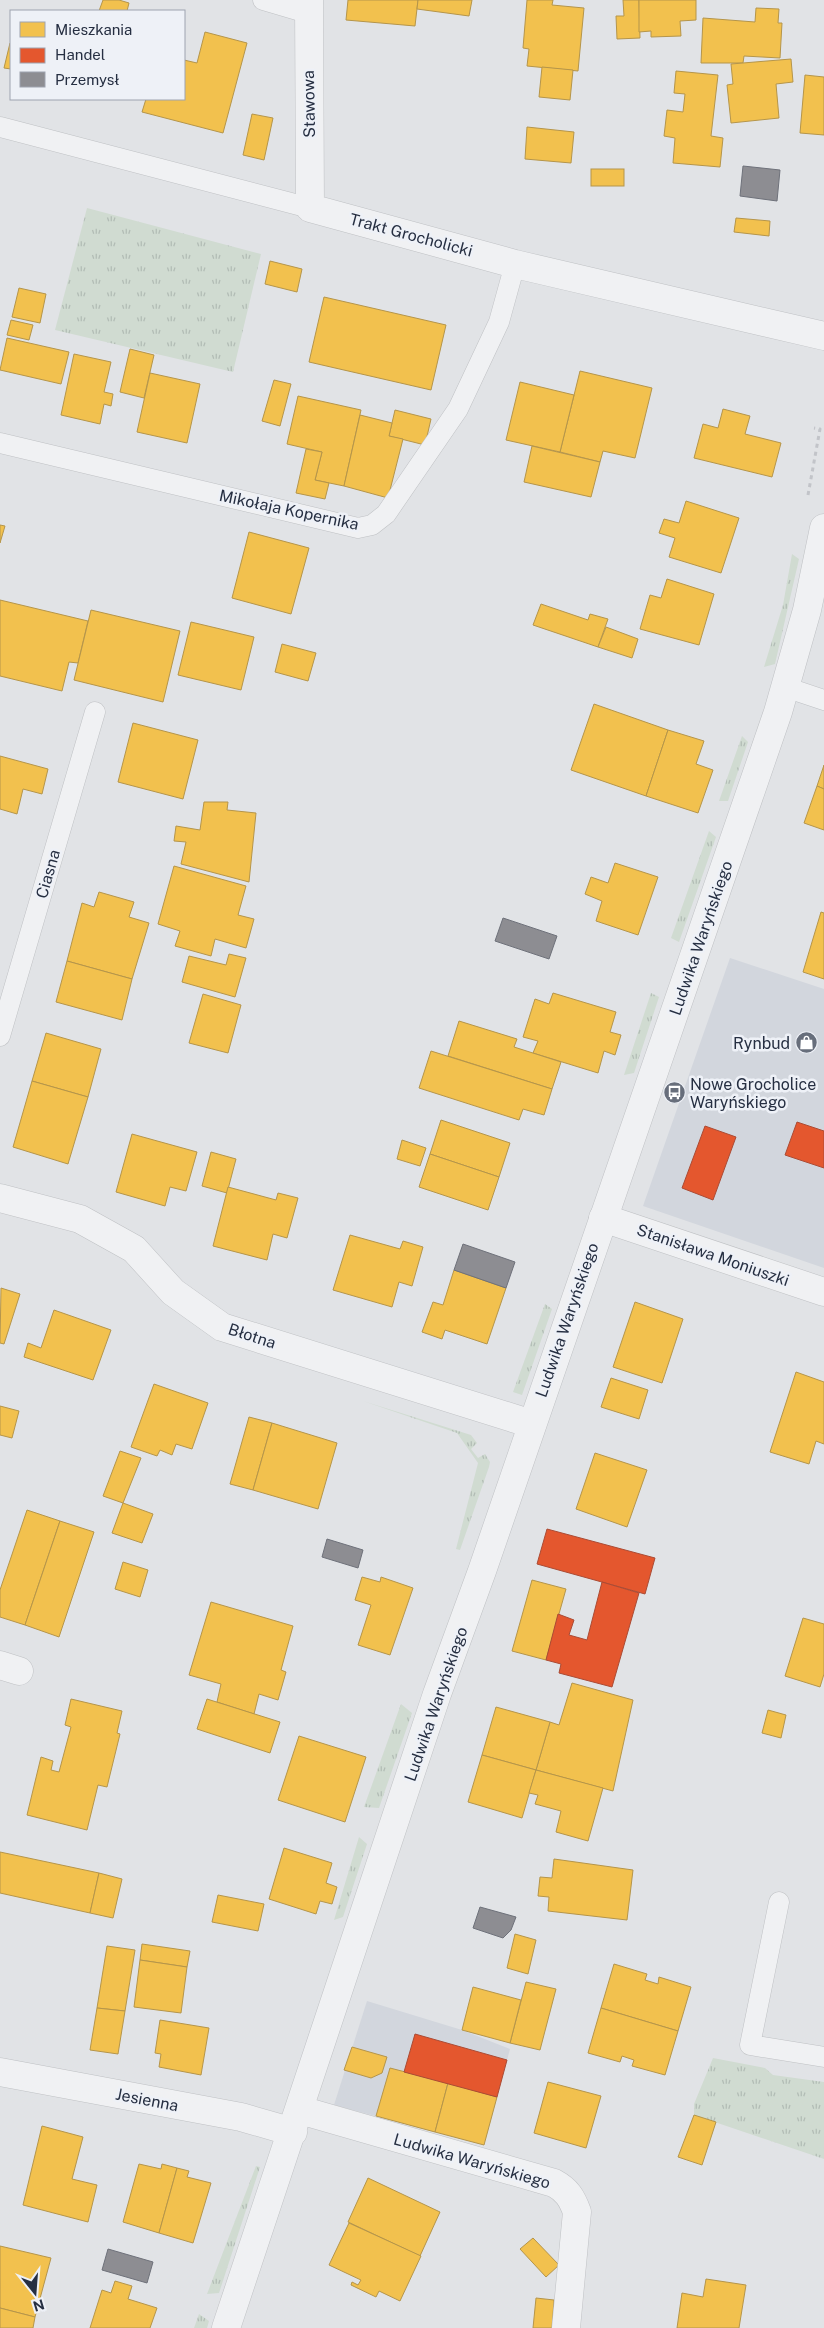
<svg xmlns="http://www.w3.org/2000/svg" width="824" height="2328" font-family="'Public Sans',sans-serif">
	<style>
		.built { fill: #d2d6dd }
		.grass { fill: url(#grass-tufts) }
		.homes { fill: #f2c14e; stroke: #b5954a }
		.shops { fill: #e4572e; stroke: #ab4b34 }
		.industry { fill: #8d8d92; stroke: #6e717a }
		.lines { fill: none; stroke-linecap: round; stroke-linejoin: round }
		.lane-casing { stroke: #bfc1c4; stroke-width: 21 }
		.street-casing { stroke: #bfc1c4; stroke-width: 29 }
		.path { stroke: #c2c4c9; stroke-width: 3; stroke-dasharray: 4 4; stroke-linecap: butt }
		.lane { stroke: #f0f1f3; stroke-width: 20 }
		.street { stroke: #f0f1f3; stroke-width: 28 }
		.labels { text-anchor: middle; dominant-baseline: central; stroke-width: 5; stroke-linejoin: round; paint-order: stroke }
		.street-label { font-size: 16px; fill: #262f42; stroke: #eef1f7 }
		.poi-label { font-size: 16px; fill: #262f42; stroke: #eef1f7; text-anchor: end }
	</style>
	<defs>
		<pattern id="grass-tufts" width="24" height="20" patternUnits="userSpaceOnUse" patternTransform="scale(1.25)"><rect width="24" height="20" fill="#d0dbd1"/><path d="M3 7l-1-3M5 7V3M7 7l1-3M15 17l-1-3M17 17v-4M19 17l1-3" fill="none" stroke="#b2bcb5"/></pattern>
	</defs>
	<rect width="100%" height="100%" fill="#e1e3e6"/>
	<g class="built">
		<polygon points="730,958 824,989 824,1268 643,1206"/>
		<polygon points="367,2001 462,2030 510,2049 484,2145 334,2105"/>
	</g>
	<g class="grass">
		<polygon points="87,208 261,254 233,372 55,330"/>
		<polygon points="792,554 799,559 775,664 764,667 783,605"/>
		<polygon points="742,736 748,742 728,801 719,801"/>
		<polygon points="709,831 716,837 679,942 671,938"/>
		<polygon points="651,993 659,997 634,1073 624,1075"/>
		<polygon points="545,1304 552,1309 522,1395 513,1392"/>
		<polygon points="363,1401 471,1435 477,1443 471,1449 478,1458 485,1454 490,1462 489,1467 460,1550 456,1549 478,1463 457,1433"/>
		<polygon points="401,1704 412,1713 379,1808 364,1807"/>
		<polygon points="359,1837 367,1844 343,1917 334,1920"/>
		<polygon points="713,2058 765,2068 773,2075 824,2082 824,2159 694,2115 694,2104"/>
		<polygon points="256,2166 260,2167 219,2293 207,2294"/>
		<polygon points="199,2314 209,2321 207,2328 194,2328"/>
	</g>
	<g class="homes">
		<polygon points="103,0 119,0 129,3 127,11 99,11"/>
		<polygon points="348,0 418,0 415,26 346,20"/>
		<polygon points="418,0 472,0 469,16 417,9"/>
		<polygon points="527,0 553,0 552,5 584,8 578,71 527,66 529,49 523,48"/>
		<polygon points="623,0 639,0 640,38 617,39 616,16 624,16"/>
		<polygon points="639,0 696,0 696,20 680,21 681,36 651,37 651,31 639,32"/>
		<polygon points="756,8 779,9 778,23 782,23 780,58 744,56 743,63 701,63 703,18 755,22"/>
		<polygon points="205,32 247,43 223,133 142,112 146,99 184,99 184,60 197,63"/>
		<polygon points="10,43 11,43 11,69 4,68"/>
		<polygon points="791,59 793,82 776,84 779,118 731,123 727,85 733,84 731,64"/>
		<polygon points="542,67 573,70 570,100 539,97"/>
		<polygon points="676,71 718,75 711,136 723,138 720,167 673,163 675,138 664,136 667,110 683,112 685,94 674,93"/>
		<polygon points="805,75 824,77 824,135 800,133"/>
		<polygon points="252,114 273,118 264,160 243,155"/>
		<polygon points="527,127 574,132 571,163 525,159"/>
		<rect x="591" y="169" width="33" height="17"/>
		<polygon points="736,218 770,221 769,236 734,232"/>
		<polygon points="270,261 302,269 297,292 265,284"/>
		<polygon points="19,288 46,294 40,323 12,317"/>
		<polygon points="324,297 446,325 431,390 309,362"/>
		<polygon points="11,320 33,325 29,340 7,335"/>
		<polygon points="7,338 69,352 61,384 0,370"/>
		<polygon points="130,349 154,355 144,398 120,392"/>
		<polygon points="74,354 111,362 104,392 113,394 111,406 104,404 100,424 61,415"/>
		<polygon points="580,371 652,388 635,458 603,451 600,462 560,452"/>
		<polygon points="150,373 200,384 187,443 137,432"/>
		<polygon points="274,380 291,384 280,426 262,421"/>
		<polygon points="520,382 574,395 560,452 506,440"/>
		<polygon points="298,396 361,410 344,486 315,480 322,452 287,444"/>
		<polygon points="723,409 750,416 745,434 781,443 772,477 694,458 703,424 718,428"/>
		<polygon points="395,410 431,419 425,445 389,436"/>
		<polygon points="360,415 392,423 389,436 403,439 388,498 344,486"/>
		<polygon points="532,446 600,462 591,497 524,482"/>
		<polygon points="306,449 322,452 315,480 329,483 325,499 296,493"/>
		<polygon points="686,501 739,518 721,573 669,557 675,538 659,533 664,519 679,523"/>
		<polygon points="0,525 5,526 0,543"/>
		<polygon points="249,532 309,548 291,614 232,598"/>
		<polygon points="667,579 714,594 699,645 640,629 650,595 661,598"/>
		<polygon points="0,600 88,621 78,663 69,662 62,691 0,676"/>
		<polygon points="541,604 588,620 590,614 608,619 598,647 533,625"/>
		<polygon points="91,610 180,631 163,702 74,680"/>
		<polygon points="191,622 254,637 241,690 178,675"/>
		<polygon points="606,627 638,639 632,658 598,647"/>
		<polygon points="282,644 316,653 308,681 275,672"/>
		<polygon points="594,704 668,730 646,796 571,770"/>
		<polygon points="133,723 198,740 183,799 118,782"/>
		<polygon points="668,730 704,741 696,764 713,770 698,813 646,796"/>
		<polygon points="0,756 48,769 42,794 23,789 17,814 0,809"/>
		<polygon points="824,765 824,789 817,786"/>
		<polygon points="817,786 824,789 824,830 804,823"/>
		<polygon points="204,802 228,802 227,810 256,813 249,882 181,864 186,842 174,841 176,826 200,830"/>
		<polygon points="615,863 658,877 638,935 596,921 602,901 585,894 591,877 608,883"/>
		<polygon points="174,866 246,886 238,915 254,919 246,948 215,939 211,956 175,946 180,931 158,924"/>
		<polygon points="99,892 134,902 129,917 149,923 132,979 67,961 82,903 94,907"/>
		<polygon points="821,912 824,913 824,979 803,972"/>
		<polygon points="229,954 246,958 235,997 182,982 189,956 226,965"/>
		<polygon points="67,961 132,979 122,1020 56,1002"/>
		<polygon points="553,993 616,1012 610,1032 621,1035 615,1055 604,1051 598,1073 533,1053 538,1041 523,1037 535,999 549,1004"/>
		<polygon points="203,994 241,1005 228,1053 189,1043"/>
		<polygon points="459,1021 517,1039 514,1047 561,1062 552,1089 448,1056"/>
		<polygon points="46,1033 101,1049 88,1097 32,1081"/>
		<polygon points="431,1051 552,1089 544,1115 523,1109 519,1120 419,1088"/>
		<polygon points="32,1081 88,1097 68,1164 13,1147"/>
		<polygon points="441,1120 510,1143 499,1177 430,1154"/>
		<polygon points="132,1134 197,1152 186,1191 170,1187 165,1206 116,1192"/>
		<polygon points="402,1140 426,1148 420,1166 397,1159"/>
		<polygon points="211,1152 236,1159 227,1193 202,1186"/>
		<polygon points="430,1154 499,1177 488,1210 419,1187"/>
		<polygon points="228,1187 276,1200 278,1193 298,1198 287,1238 273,1234 267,1260 213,1246"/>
		<polygon points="350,1235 400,1249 403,1241 423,1247 412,1286 399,1282 392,1307 333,1290"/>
		<polygon points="454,1270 506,1288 487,1344 445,1330 442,1339 422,1332 433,1302 443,1305"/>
		<polygon points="1,1288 20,1294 4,1344 0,1343"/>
		<polygon points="635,1302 683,1319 662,1383 613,1367"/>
		<polygon points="54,1310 111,1330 93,1380 24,1357 28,1343 41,1348"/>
		<polygon points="796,1372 824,1382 824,1444 816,1441 809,1464 770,1452"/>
		<polygon points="611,1378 648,1390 639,1419 601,1407"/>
		<polygon points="154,1384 208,1403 192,1449 176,1444 172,1455 160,1450 157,1456 131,1447"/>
		<polygon points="0,1406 19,1411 12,1438 0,1435"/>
		<polygon points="249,1417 272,1423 253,1490 230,1484"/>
		<polygon points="272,1423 337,1443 318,1509 253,1490"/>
		<polygon points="120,1451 141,1458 123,1503 103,1496"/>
		<polygon points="595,1453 647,1470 627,1527 576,1509"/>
		<polygon points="123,1503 153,1514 142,1543 112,1533"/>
		<polygon points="27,1510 60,1521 25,1625 0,1617 0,1590"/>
		<polygon points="60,1521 94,1532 59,1637 25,1625"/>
		<polygon points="123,1562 148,1570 140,1597 115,1589"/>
		<polygon points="362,1577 380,1582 381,1577 413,1588 390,1655 358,1645 371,1605 355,1600"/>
		<polygon points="532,1580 566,1589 546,1660 512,1651"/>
		<polygon points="211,1602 293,1626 281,1670 286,1672 278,1700 259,1694 254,1714 217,1702 221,1684 189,1675"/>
		<polygon points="803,1618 824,1624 824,1674 820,1687 785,1676"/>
		<polygon points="572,1683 633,1700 613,1791 536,1770 550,1722 559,1725"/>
		<polygon points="71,1699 122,1711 117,1733 120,1734 107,1787 98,1785 87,1830 27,1815 41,1757 53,1761 51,1770 59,1772 71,1727 65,1725"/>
		<polygon points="207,1699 280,1722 270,1753 197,1729"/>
		<polygon points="496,1707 550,1722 536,1770 482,1755"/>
		<polygon points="768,1710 786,1715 781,1738 762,1733"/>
		<polygon points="299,1736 366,1757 345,1822 278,1800"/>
		<polygon points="482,1755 536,1770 522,1818 468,1802"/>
		<polygon points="536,1770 603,1788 588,1841 556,1832 561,1811 535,1804 538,1795 529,1793"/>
		<polygon points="284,1848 332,1863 326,1883 337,1887 332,1904 320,1901 316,1914 269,1899"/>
		<polygon points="0,1852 99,1873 90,1913 0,1893"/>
		<polygon points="554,1859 633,1870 627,1920 548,1911 549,1897 538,1896 540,1877 552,1878"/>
		<polygon points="99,1873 122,1879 113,1918 90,1913"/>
		<polygon points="218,1895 264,1904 258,1931 212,1922"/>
		<polygon points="515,1934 536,1940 528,1974 507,1968"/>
		<polygon points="142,1944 190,1951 187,1967 140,1960"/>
		<polygon points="107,1946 135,1950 125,2011 97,2008"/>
		<polygon points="140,1960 187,1967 181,2013 134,2007"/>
		<polygon points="614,1964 647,1974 645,1980 658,1984 659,1977 691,1987 678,2031 601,2008"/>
		<polygon points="526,1982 556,1989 540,2050 510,2043"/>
		<polygon points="473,1987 521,2000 510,2043 462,2030"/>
		<polygon points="97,2008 125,2011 118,2054 90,2050"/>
		<polygon points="601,2008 678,2031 665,2075 632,2066 634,2060 622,2056 620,2062 588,2053"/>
		<polygon points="160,2020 209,2028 201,2075 159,2067 161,2054 155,2053"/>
		<polygon points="352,2047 387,2057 382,2073 371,2078 344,2070"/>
		<polygon points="390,2068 448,2083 435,2132 376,2116"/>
		<polygon points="548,2082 601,2096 586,2148 534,2133"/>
		<polygon points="448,2083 497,2097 484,2145 435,2132"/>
		<polygon points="694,2115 716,2122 702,2165 678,2157"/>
		<polygon points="42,2126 83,2137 72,2179 97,2185 88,2222 23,2205"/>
		<polygon points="139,2164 161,2169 162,2164 177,2168 159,2233 123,2222"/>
		<polygon points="177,2168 189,2171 187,2177 211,2183 193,2243 159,2233"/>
		<polygon points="368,2178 440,2212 420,2256 348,2222"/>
		<polygon points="349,2223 421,2256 400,2301 379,2291 376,2297 351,2285 352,2282 358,2285 361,2280 329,2265"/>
		<polygon points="533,2238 559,2265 546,2277 520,2249"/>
		<polygon points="0,2246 51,2258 35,2317 0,2308"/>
		<polygon points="706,2279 746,2285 739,2328 677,2328 682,2293 703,2297"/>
		<polygon points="115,2281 132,2286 128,2299 157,2308 150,2328 90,2328 102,2290 111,2293"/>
		<polygon points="536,2298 554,2300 552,2328 533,2328"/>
		<polygon points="0,2308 35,2317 33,2328 0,2328"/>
	</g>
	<g class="shops">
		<polygon points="797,1122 824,1131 824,1168 785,1155"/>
		<polygon points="705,1126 736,1137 713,1200 682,1188"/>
		<polygon points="547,1529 655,1558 645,1594 537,1564"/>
		<polygon points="602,1582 639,1593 612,1687 559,1673 561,1664 546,1660 558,1614 574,1620 569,1635 587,1640"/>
		<polygon points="415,2034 507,2060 497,2097 404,2072"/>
	</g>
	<g class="industry">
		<polygon points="743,166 780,170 777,201 740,196"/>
		<polygon points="503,918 557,936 549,959 495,941"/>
		<polygon points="463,1244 515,1262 506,1288 454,1270"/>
		<polygon points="327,1539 363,1550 358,1568 322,1557"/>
		<polygon points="480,1907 516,1917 511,1930 503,1938 473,1928"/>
		<polygon points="108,2249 153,2262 147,2283 102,2270"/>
	</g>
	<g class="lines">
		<defs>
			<g id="lane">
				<polyline points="263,0 307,13"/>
				<polyline points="0,127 310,208"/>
				<polyline points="0,443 358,528 372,525 386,514 458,409 499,322 515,264"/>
				<polyline points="785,687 824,700"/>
				<polyline points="0,1036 95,712"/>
				<polyline points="779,1902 750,2045 824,2057"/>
			</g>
			<g id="street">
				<polyline points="309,0 310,208 515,264 824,336"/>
				<polyline points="0,1198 80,1219 134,1249 173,1292 222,1327 532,1424"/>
				<polyline points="603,1218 824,1292"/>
				<polyline points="0,1665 19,1671"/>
				<polyline points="0,2072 241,2117 293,2132"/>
				<path d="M 300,2110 L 554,2183 C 567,2190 572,2198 577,2212 L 566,2328"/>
				<polyline points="226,2328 437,1694 482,1571 778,712 807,610 824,528"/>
			</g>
		</defs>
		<use href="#lane" class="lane-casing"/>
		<use href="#street" class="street-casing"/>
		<polyline class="path" points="808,495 820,429 814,428"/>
		<use href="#lane" class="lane"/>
		<use href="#street" class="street"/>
	</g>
	<defs>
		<symbol id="shop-disc" viewBox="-11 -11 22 22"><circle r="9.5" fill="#676e7b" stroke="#eef1f7"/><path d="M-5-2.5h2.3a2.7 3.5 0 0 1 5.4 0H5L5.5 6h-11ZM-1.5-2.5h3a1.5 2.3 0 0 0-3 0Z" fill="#fff"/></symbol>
		<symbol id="bus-disc" viewBox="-11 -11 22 22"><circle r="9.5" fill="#676e7b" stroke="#eef1f7"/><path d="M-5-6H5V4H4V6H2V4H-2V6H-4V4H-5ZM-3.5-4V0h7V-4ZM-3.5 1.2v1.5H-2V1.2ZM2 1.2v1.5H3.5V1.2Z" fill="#fff"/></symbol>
	</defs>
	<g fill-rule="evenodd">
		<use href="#shop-disc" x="794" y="1030" width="25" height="25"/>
		<use href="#bus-disc" x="662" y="1080" width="25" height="25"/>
	</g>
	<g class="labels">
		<g class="street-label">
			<text transform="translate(309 104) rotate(-91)">Stawowa</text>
			<text transform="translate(411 235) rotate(15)">Trakt Grocholicki</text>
			<text transform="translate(289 510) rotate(12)">Mikołaja Kopernika</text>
			<text transform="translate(48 874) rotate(-74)">Ciasna</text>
			<text transform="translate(701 938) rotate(-71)">Ludwika Waryńskiego</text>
			<text transform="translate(713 1255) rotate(19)">Stanisława Moniuszki</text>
			<text transform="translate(567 1320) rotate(-71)">Ludwika Waryńskiego</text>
			<text transform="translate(252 1336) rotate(18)">Błotna</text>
			<text transform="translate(436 1704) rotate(-71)">Ludwika Waryńskiego</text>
			<text transform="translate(147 2100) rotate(11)">Jesienna</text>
			<text transform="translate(472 2161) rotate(16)">Ludwika Waryńskiego</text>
		</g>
		<g class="poi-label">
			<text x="790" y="1043">Rynbud</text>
			<text x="690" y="1084" text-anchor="start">Nowe Grocholice<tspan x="690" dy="18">Waryńskiego</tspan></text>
		</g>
	</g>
	<rect x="10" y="10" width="175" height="90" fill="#eef1f7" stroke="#9ea3af"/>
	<rect x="20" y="22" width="25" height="15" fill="#f2c14e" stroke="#9ea3af"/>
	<text x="55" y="35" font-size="15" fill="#262f42">Mieszkania</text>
	<rect x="20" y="48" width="25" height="15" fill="#e4572e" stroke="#9ea3af"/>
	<text x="55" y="60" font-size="15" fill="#262f42">Handel</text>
	<rect x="20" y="72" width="25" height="15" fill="#8d8d92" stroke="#9ea3af"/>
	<text x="55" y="85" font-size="15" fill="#262f42">Przemysł</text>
	<g transform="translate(35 2293) rotate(163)" stroke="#eef1f7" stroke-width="4" paint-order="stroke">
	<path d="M0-4L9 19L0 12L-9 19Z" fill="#262f42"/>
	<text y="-8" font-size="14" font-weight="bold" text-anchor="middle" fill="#262f42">N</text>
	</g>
</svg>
